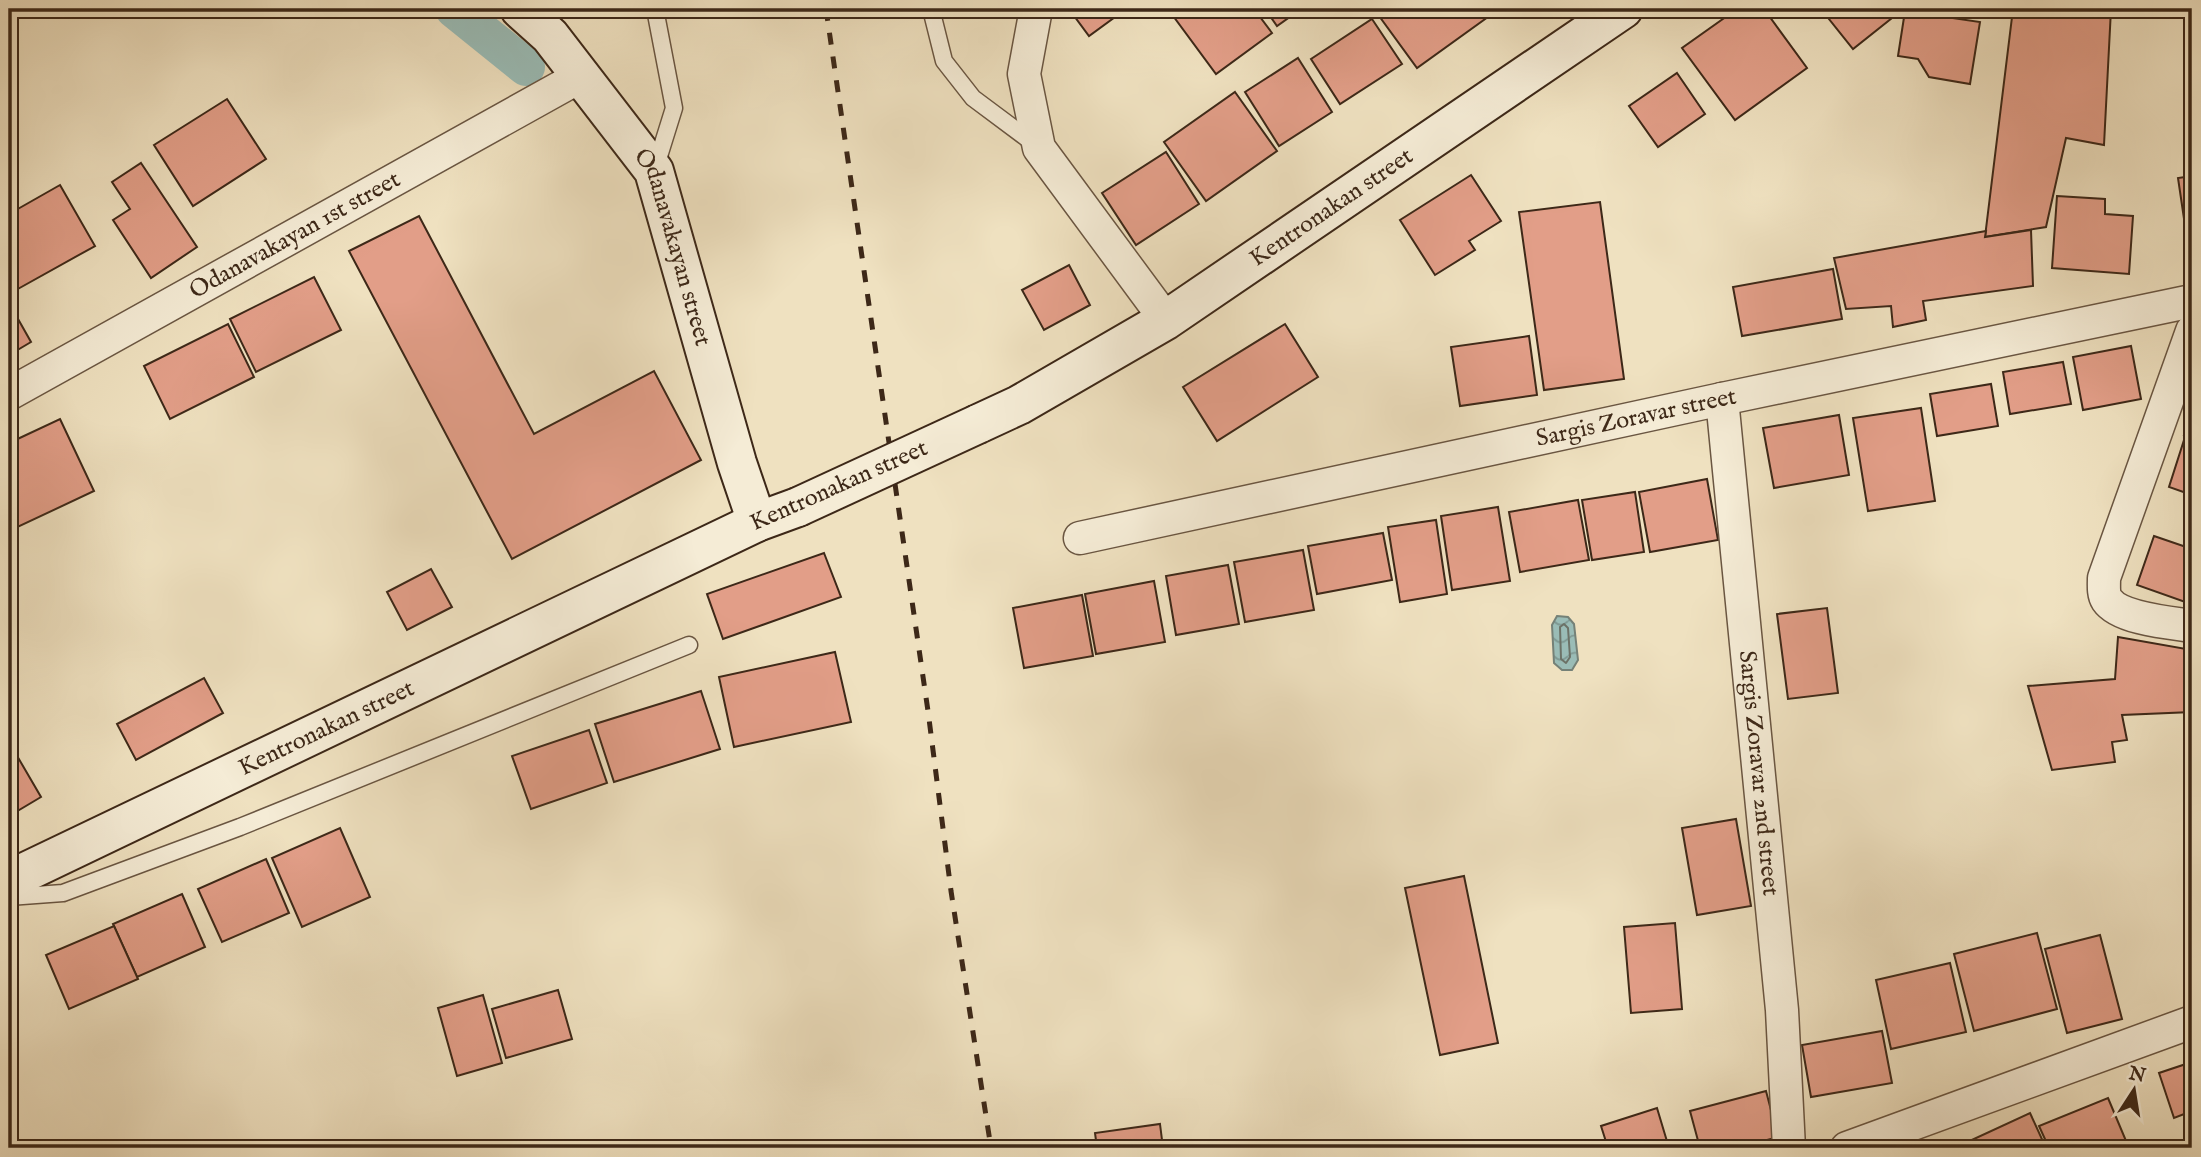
<svg xmlns="http://www.w3.org/2000/svg" width="2201" height="1157" font-family="'IM FELL English',serif">
	<style>
		.water { fill: url(#water-waves); stroke: #758177; stroke-width: 2 }
		.lines { fill: none; stroke-linecap: round; stroke-linejoin: round }
		.shore { stroke: #6c7267; stroke-width: 2 }
		.canal { stroke: #9abcb6; stroke-width: 38 }
		.building { fill: #e29e88; stroke: #3d2818; stroke-width: 2 }
		.lane-casing { stroke: #6a5642; stroke-width: 19 }
		.street-casing { stroke: #6a5642; stroke-width: 35 }
		.secondary-casing { stroke: #3d2818; stroke-width: 42 }
		.lane { stroke: #f5ecd6; stroke-width: 16 }
		.street { stroke: #f5ecd6; stroke-width: 32 }
		.secondary { stroke: #f5ecd6; stroke-width: 38 }
		.rail { stroke: #3d2818; stroke-width: 5; stroke-dasharray: 12 12; stroke-linecap: butt }
		.secondary-bridge-casing { stroke: #3d2818; stroke-width: 42; stroke-linecap: butt }
		.secondary-bridge { stroke: #f5ecd6; stroke-width: 38 }
		.labels { text-anchor: middle; dominant-baseline: central; stroke-width: 6; stroke-linejoin: round; paint-order: stroke }
		.street-label { font-size: 24px; fill: #3d2818; stroke: #f5ecd6 }
	</style>
	<defs>
		<pattern id="water-waves" width="16" height="10" patternUnits="userSpaceOnUse" patternTransform="scale(1.75)"><rect width="16" height="10" fill="#9abcb6"/><path d="M0 5q4-4 8 0t8 0" fill="none" stroke="#7f9993"/></pattern>
	</defs>
	<rect width="100%" height="100%" fill="#efe1c0"/>
	<filter id="stains"><feTurbulence type="fractalNoise" baseFrequency=".00286" numOctaves="4"/><feColorMatrix values="0 0 0 0 .2 0 0 0 0 .09 0 0 0 0 .02 0 0 0 .5 -.17"/></filter>
	<radialGradient id="worn" r=".72"><stop offset=".6" stop-color="#630" stop-opacity="0"/><stop offset="1" stop-color="#630" stop-opacity=".3"/></radialGradient>
	<polygon class="water" points="1557,616 1568,617 1574,624 1578,660 1572,670 1562,670 1554,663 1552,625"/>
	<g class="lines">
		<polygon class="shore" points="1564,624 1568,628 1570,657 1566,663 1561,659 1560,627"/>
		<polyline class="canal" points="454,9 526,67"/>
	</g>
	<g class="building">
		<polygon points="1069,9 1126,9 1089,36"/>
		<polygon points="1168,9 1254,9 1272,33 1216,74"/>
		<polygon points="1265,9 1301,9 1277,26"/>
		<polygon points="1374,9 1499,9 1417,68"/>
		<polygon points="1737,9 1764,9 1807,68 1735,120 1682,48"/>
		<polygon points="1821,9 1892,9 1892,18 1853,49"/>
		<polygon points="1908,9 1965,9 1964,16"/>
		<polygon points="2013,9 2111,9 2104,145 2066,138 2046,227 1985,237"/>
		<polygon points="1905,11 1980,22 1970,84 1929,77 1918,59 1898,56"/>
		<polygon points="1372,19 1402,64 1340,104 1311,59"/>
		<polygon points="1298,58 1332,112 1279,146 1245,92"/>
		<polygon points="1677,73 1705,114 1658,147 1629,106"/>
		<polygon points="1235,92 1277,151 1206,201 1164,142"/>
		<polygon points="227,99 266,159 193,206 154,145"/>
		<polygon points="1166,152 1199,204 1136,245 1102,193"/>
		<polygon points="141,163 197,247 151,278 113,220 130,209 112,182"/>
		<polygon points="1471,175 1501,221 1469,241 1475,250 1435,275 1400,220"/>
		<polygon points="2192,176 2192,273 2178,178"/>
		<polygon points="60,185 95,246 16,290 9,277 9,214"/>
		<polygon points="2057,196 2105,199 2105,214 2133,216 2129,274 2052,268"/>
		<polygon points="1600,202 1624,379 1544,390 1519,212"/>
		<polygon points="419,216 534,434 654,371 701,460 512,559 349,251"/>
		<polygon points="2031,230 2033,286 1923,301 1926,320 1893,327 1891,306 1846,309 1834,258 1986,231 1985,237"/>
		<polygon points="1069,265 1090,305 1044,330 1022,290"/>
		<polygon points="1833,269 1842,319 1742,336 1733,287"/>
		<polygon points="314,277 341,330 256,372 230,319"/>
		<polygon points="9,303 31,342 9,355"/>
		<polygon points="228,324 254,377 170,419 144,366"/>
		<polygon points="1285,324 1318,377 1217,441 1183,387"/>
		<polygon points="1529,336 1537,395 1460,406 1451,347"/>
		<polygon points="2131,346 2141,399 2083,410 2073,357"/>
		<polygon points="2063,362 2071,404 2010,414 2003,372"/>
		<polygon points="1991,384 1998,426 1937,436 1930,394"/>
		<polygon points="1921,408 1935,501 1868,511 1853,418"/>
		<polygon points="2192,412 2192,437 2184,435"/>
		<polygon points="1839,415 1849,475 1774,488 1763,428"/>
		<polygon points="60,419 94,491 9,531 9,443"/>
		<polygon points="2184,440 2192,443 2192,495 2169,487"/>
		<polygon points="1707,479 1718,540 1650,552 1639,492"/>
		<polygon points="1635,492 1644,552 1592,560 1582,500"/>
		<polygon points="1578,500 1589,560 1520,572 1509,512"/>
		<polygon points="1498,507 1510,581 1452,590 1441,516"/>
		<polygon points="1436,520 1447,594 1400,602 1388,527"/>
		<polygon points="1383,533 1392,580 1317,594 1308,546"/>
		<polygon points="2154,536 2192,549 2192,592 2188,603 2137,585"/>
		<polygon points="1303,550 1314,610 1245,622 1234,562"/>
		<polygon points="824,553 841,597 723,639 707,594"/>
		<polygon points="1228,565 1239,624 1176,635 1166,576"/>
		<polygon points="431,569 452,607 407,630 387,592"/>
		<polygon points="1154,581 1165,642 1096,654 1085,594"/>
		<polygon points="1082,595 1093,656 1024,668 1013,608"/>
		<polygon points="1827,608 1838,693 1788,699 1777,614"/>
		<polygon points="2118,637 2192,650 2192,712 2122,715 2127,740 2112,742 2115,762 2052,770 2028,686 2115,679"/>
		<polygon points="835,652 851,722 734,747 719,677"/>
		<polygon points="204,678 223,713 136,760 117,724"/>
		<polygon points="701,691 720,749 614,782 595,724"/>
		<polygon points="589,730 607,783 531,809 512,756"/>
		<polygon points="9,742 41,797 9,816"/>
		<polygon points="1736,819 1751,906 1697,915 1682,828"/>
		<polygon points="340,828 370,897 302,927 272,858"/>
		<polygon points="266,859 289,913 222,942 198,889"/>
		<polygon points="1464,876 1498,1043 1440,1055 1405,888"/>
		<polygon points="182,894 205,947 137,977 113,924"/>
		<polygon points="1675,923 1682,1009 1631,1013 1624,927"/>
		<polygon points="114,926 138,979 69,1009 46,955"/>
		<polygon points="2037,933 2057,1009 1974,1031 1954,954"/>
		<polygon points="2100,935 2122,1019 2067,1033 2045,949"/>
		<polygon points="1950,963 1966,1032 1891,1049 1876,980"/>
		<polygon points="558,990 572,1039 506,1058 492,1009"/>
		<polygon points="483,995 502,1063 457,1076 438,1008"/>
		<polygon points="1882,1031 1892,1083 1811,1097 1802,1045"/>
		<polygon points="2192,1062 2192,1111 2174,1118 2159,1073"/>
		<polygon points="1766,1091 1778,1137 1738,1148 1700,1148 1690,1111"/>
		<polygon points="2108,1098 2129,1148 2049,1148 2039,1126"/>
		<polygon points="1657,1108 1669,1148 1608,1148 1601,1126"/>
		<polygon points="2030,1113 2046,1148 1965,1148 1963,1144"/>
		<polygon points="1160,1124 1163,1148 1097,1148 1095,1133"/>
	</g>
	<g class="lines">
		<defs>
			<g id="lane">
				<polyline points="655,9 674,108 655,169"/>
				<polyline points="931,9 944,61 973,98 1036,145"/>
				<polyline points="9,897 63,893 240,827 689,645"/>
			</g>
			<g id="street">
				<polyline points="1036,9 1024,74 1039,148 1166,320"/>
				<path d="M 2192,331 L 2104,578 C 2104,585 2103,594 2107,600 C 2120,619 2172,623 2192,626"/>
				<path id="s1" d="M 9,394 L 581,76"/>
				<path id="s2" d="M 1722,399 L 1782,1010 L 1789,1148"/>
				<path id="s3" d="M 1080,538 L 1722,399 L 2192,301"/>
				<polyline points="1847,1148 2192,1022"/>
			</g>
			<g id="secondary">
				<path id="s4" d="M 520,9 L 550,36 L 654,171 L 737,463 L 757,522"/>
				<path id="s5" d="M 978,424 L 1019,405 L 1166,320 L 1623,9"/>
				<path id="s6" d="M 9,880 L 757,522 L 798,507"/>
			</g>
		</defs>
		<use href="#lane" class="lane-casing"/>
		<use href="#street" class="street-casing"/>
		<use href="#secondary" class="secondary-casing"/>
		<use href="#lane" class="lane"/>
		<use href="#street" class="street"/>
		<use href="#secondary" class="secondary"/>
		<polyline class="rail" points="826,9 928,711 951,891 991,1148"/>
		<defs>
			<polyline id="secondary-bridge" points="798,507 978,424"/>
		</defs>
		<use href="#secondary-bridge" class="secondary-bridge-casing"/>
		<use href="#secondary-bridge" class="secondary-bridge"/>
	</g>
	<g class="labels">
		<g class="street-label">
			<text stroke="none"><textPath href="#s5" startOffset="415">Kentronakan street</textPath></text>
			<text stroke="none"><textPath href="#s1" startOffset="327">Odanavakayan 1st street</textPath></text>
			<text stroke="none"><textPath href="#s4" startOffset="289">Odanavakayan street</textPath></text>
			<text stroke="none"><textPath href="#s3" startOffset="569">Sargis Zoravar street</textPath></text>
			<text transform="translate(839 486) rotate(-24)">Kentronakan street</text>
			<text stroke="none"><textPath href="#s6" startOffset="352">Kentronakan street</textPath></text>
			<text stroke="none"><textPath href="#s2" startOffset="376">Sargis Zoravar 2nd street</textPath></text>
		</g>
	</g>
	<rect width="2201" height="1157" fill="none" stroke="#efe1c0" stroke-width="35"/>
	<rect x="10" y="10" width="2180" height="1136" fill="none" stroke="#3d2818" stroke-width="3.5"/>
	<rect x="18" y="18" width="2166" height="1122" fill="none" stroke="#3d2818" stroke-width="2"/>
	<g transform="translate(2134 1090) rotate(12)" stroke="#f5ecd6" stroke-width="5" paint-order="stroke">
	<path d="M0-5L12 26L0 18L-12 26Z" fill="#3d2818"/>
	<text y="-10" font-size="19" font-weight="bold" text-anchor="middle" fill="#3d2818">N</text>
	</g>
	<rect width="100%" height="100%" filter="url(#stains)"/>
	<rect width="100%" height="100%" fill="url(#worn)"/>
</svg>
